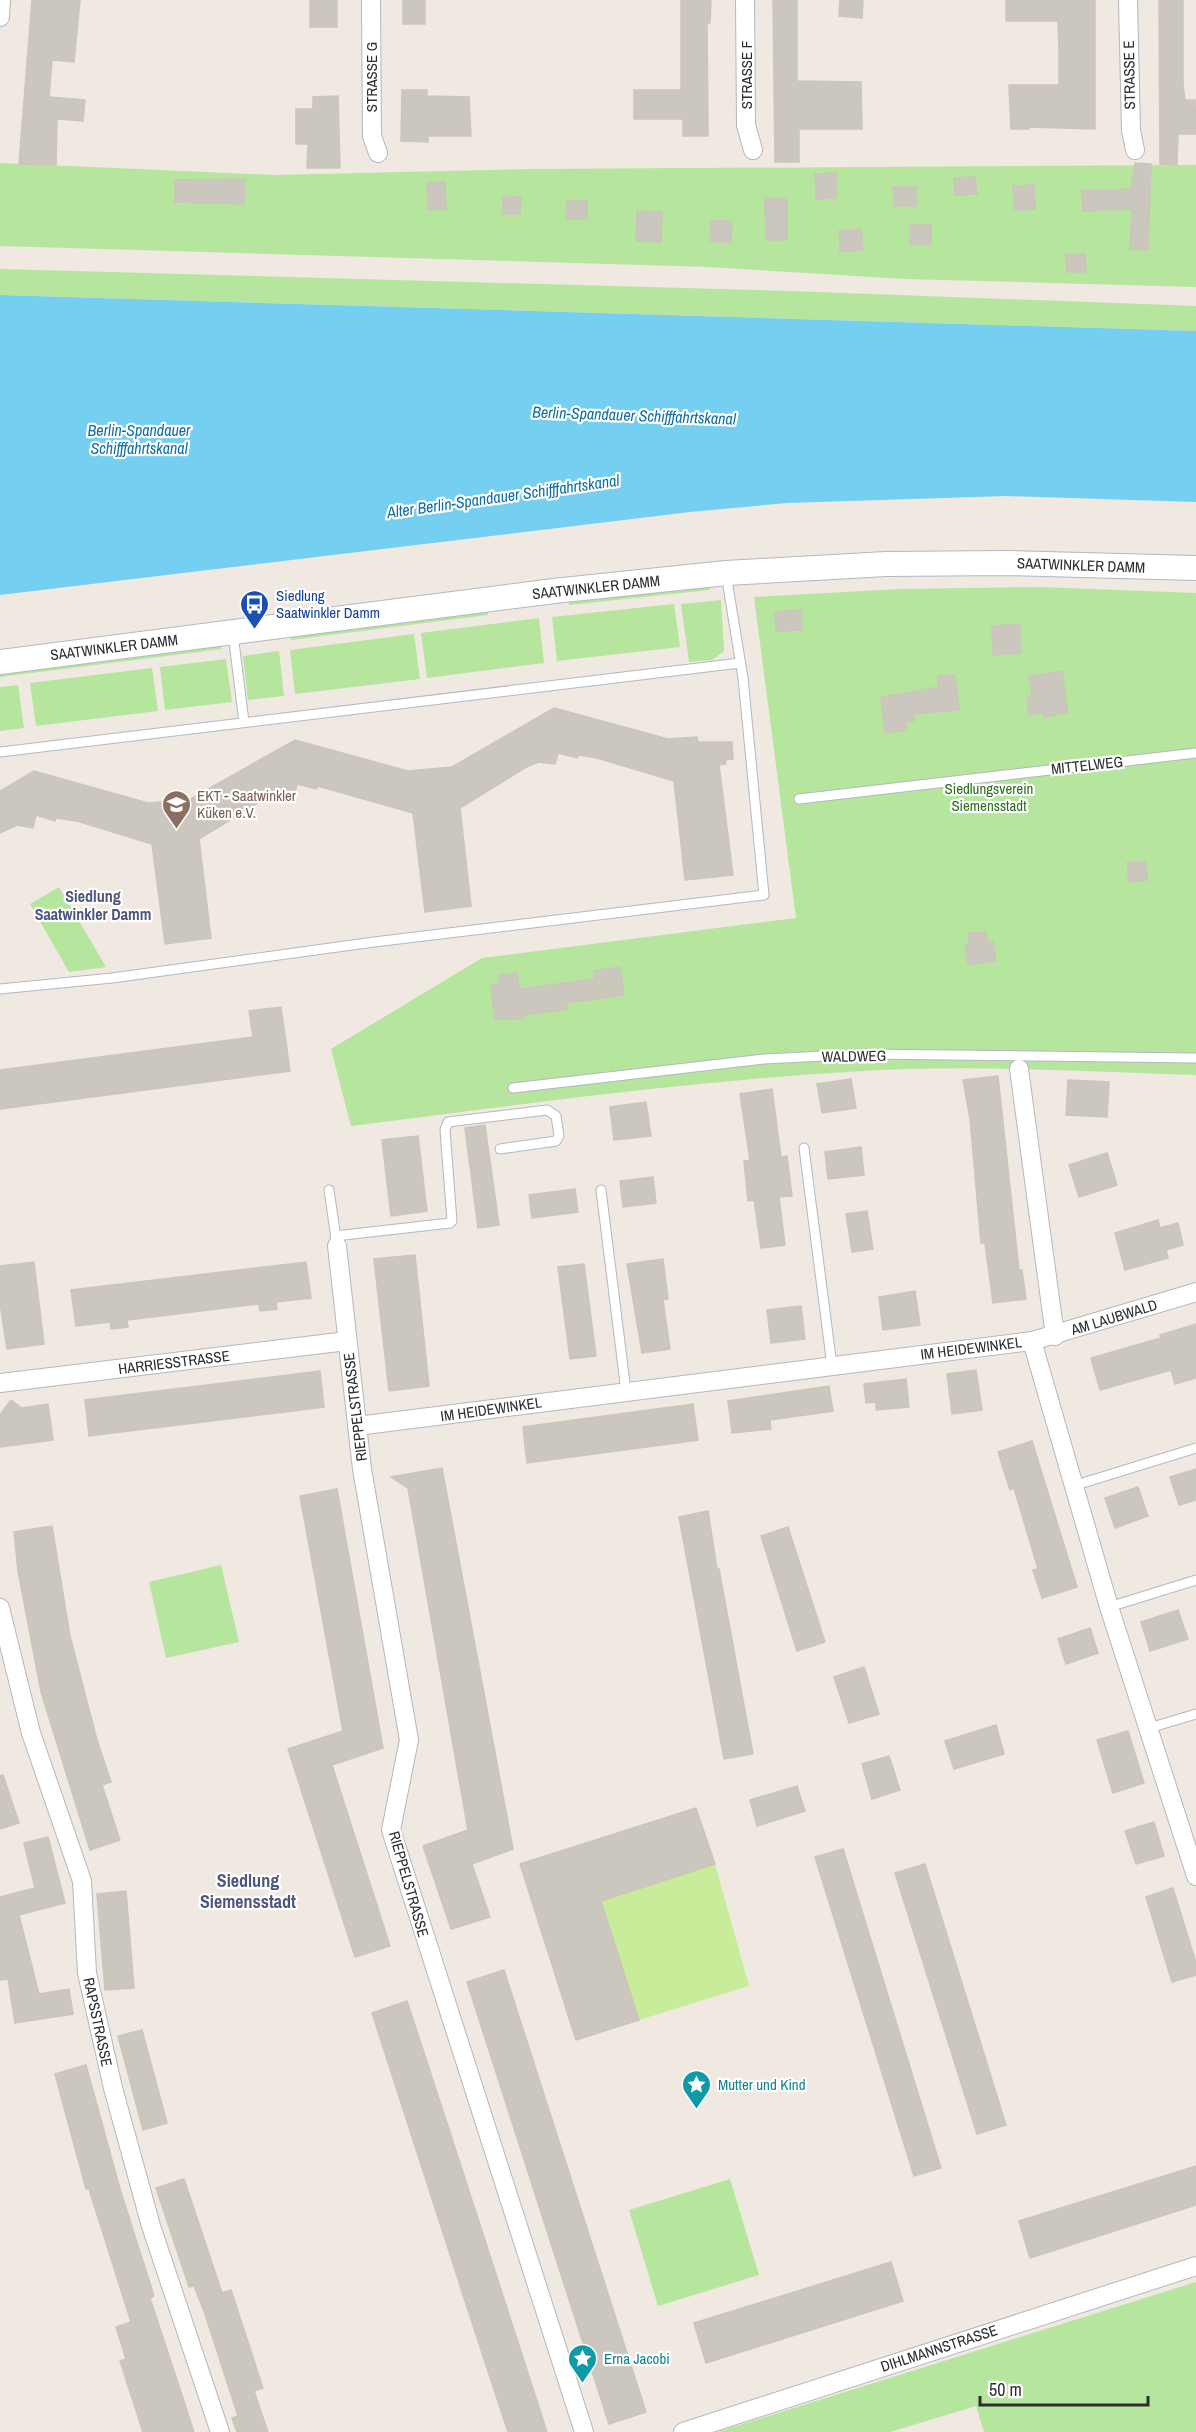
<svg xmlns="http://www.w3.org/2000/svg" width="1196" height="2432" font-family="'Archivo Narrow',sans-serif">
	<style>
		.green { fill: #b6e59e }
		.pitch { fill: #c9ec9a }
		.water { fill: #75cff0 }
		.building { fill: #cbc7bf; stroke: #cbc5ba; stroke-width: 1.5 }
		.lines { fill: none; stroke-linecap: round; stroke-linejoin: round }
		.service-casing { stroke: #b4b7c1; stroke-width: 11 }
		.minor-casing { stroke: #b4b7c1; stroke-width: 20 }
		.secondary-casing { stroke: #b4b7c1; stroke-width: 26 }
		.service { stroke: #fff; stroke-width: 9 }
		.minor { stroke: #fff; stroke-width: 18 }
		.secondary { stroke: #fff; stroke-width: 24 }
		.labels { text-anchor: middle; dominant-baseline: central; stroke-width: 4.5; stroke-linejoin: round; paint-order: stroke }
		.street-label { font-size: 15px; fill: #2e2e2e; stroke: #fff }
		.transit-label { font-size: 15px; fill: #164399; stroke: #fff; text-anchor: start }
		.park-label { font-size: 15px; fill: #2c6e1b; stroke: #fff }
		.education-label { font-size: 15px; fill: #785e54; stroke: #fff; text-anchor: start }
		.culture-label { font-size: 15px; fill: #0d838f; stroke: #fff; text-anchor: start }
		.water-label { font-size: 16px; font-style: italic; fill: #0d6fa3; stroke: #fff }
		.neighbourhood-label { font-size: 16px; font-weight: bold; fill: #4d5680; stroke: #fff }
		.quarter-label { font-size: 18px; font-weight: bold; fill: #4d5680; stroke: #fff }
	</style>
	<rect width="100%" height="100%" fill="#efe9e1"/>
	<g class="green">
		<polygon points="0,163 274,175 535,169 1196,165 1196,287 904,279 709,267 0,246"/>
		<polygon points="0,269 792,291 1196,306 1196,331 0,295"/>
		<polygon points="709,586 710,590 569,605 569,600"/>
		<path d="M 1041,587 L 1196,593 L 1196,1075 C 1080,1071 963,1064 847,1072 C 681,1082 516,1105 351,1126 L 331,1049 L 482,958 L 796,918 L 754,597 L 901,589 Z"/>
		<polygon points="721,600 724,651 712,660 689,662 681,604"/>
		<polygon points="674,604 680,647 557,661 552,617"/>
		<polygon points="487,611 488,615 291,640 290,635"/>
		<polygon points="539,618 544,663 427,678 421,633"/>
		<polygon points="414,634 420,679 295,694 290,650"/>
		<polygon points="220,644 222,649 0,677 0,671"/>
		<polygon points="279,651 284,696 248,700 243,656"/>
		<polygon points="226,659 232,702 165,710 160,667"/>
		<polygon points="152,668 158,711 36,726 30,683"/>
		<polygon points="18,685 24,728 0,731 0,687"/>
		<polygon points="59,887 106,967 69,972 30,904"/>
		<polygon points="221,1565 239,1642 166,1658 149,1582"/>
		<polygon points="730,2179 759,2275 658,2306 629,2210"/>
		<polygon points="1196,2282 1196,2432 984,2432 976,2406 890,2432 717,2432"/>
	</g>
	<polygon class="pitch" points="715,1864 749,1986 639,2020 601,1901"/>
	<polygon class="water" points="0,295 1196,331 1196,502 1006,496 787,503 690,512 0,595"/>
	<g class="building">
		<polygon points="32,0 80,0 74,62 52,60 49,97 85,100 83,121 57,119 56,165 19,164"/>
		<rect x="310" y="0" width="27" height="27"/>
		<rect x="403" y="0" width="22" height="24"/>
		<polygon points="681,0 711,0 710,23 707,23 708,136 683,136 683,119 634,119 634,90 681,90"/>
		<polygon points="773,0 797,0 797,81 861,82 862,129 799,129 799,162 775,162"/>
		<polygon points="840,0 863,0 862,18 839,16"/>
		<polygon points="1006,0 1095,0 1095,129 1029,127 1029,129 1011,129 1009,85 1059,85 1059,49 1058,21 1006,21"/>
		<polygon points="1159,0 1183,0 1183,84 1185,100 1195,100 1196,134 1178,134 1177,165 1160,164"/>
		<polygon points="402,90 427,90 427,96 469,97 471,136 428,136 428,142 401,141"/>
		<polygon points="338,96 340,168 307,168 308,144 296,144 296,109 313,109 313,97"/>
		<polygon points="1135,163 1151,164 1148,250 1130,249 1132,209 1083,211 1082,191 1131,189"/>
		<polygon points="836,173 836,198 816,199 815,174"/>
		<polygon points="975,177 977,194 955,195 954,178"/>
		<polygon points="245,179 244,204 175,202 175,180"/>
		<polygon points="445,182 446,209 428,210 427,183"/>
		<polygon points="1034,185 1035,209 1014,210 1013,186"/>
		<polygon points="893,187 916,187 916,206 894,206"/>
		<polygon points="503,196 521,197 520,214 503,214"/>
		<polygon points="765,198 787,198 787,240 766,240"/>
		<polygon points="567,201 587,201 587,219 566,219"/>
		<polygon points="637,211 662,212 661,242 636,241"/>
		<polygon points="711,220 732,222 731,243 710,241"/>
		<rect x="910" y="225" width="21" height="19"/>
		<polygon points="861,229 863,250 840,252 839,231"/>
		<polygon points="1085,254 1086,272 1067,272 1066,255"/>
		<polygon points="801,610 802,630 776,631 775,612"/>
		<polygon points="1020,624 1021,653 993,655 992,626"/>
		<polygon points="1062,671 1068,713 1044,717 1044,713 1029,715 1027,697 1032,696 1029,676"/>
		<polygon points="955,675 959,710 913,714 914,721 906,722 906,730 885,733 881,697 939,687 938,676"/>
		<polygon points="554,708 668,739 697,737 698,742 732,742 733,759 725,760 726,764 719,765 733,875 685,880 674,781 597,758 579,755 577,758 558,753 555,764 539,762 528,766 460,808 471,906 425,912 413,813 318,786 316,789 297,784 294,796 278,793 266,798 199,839 211,938 165,944 152,844 77,821 56,818 55,821 36,815 33,828 17,825 0,833 0,791 34,771 148,803 189,800 295,740 408,771 452,767"/>
		<polygon points="1145,861 1148,880 1129,882 1127,863"/>
		<polygon points="986,932 987,942 993,941 996,961 968,965 965,945 970,944 968,934"/>
		<polygon points="620,967 624,995 566,1003 567,1009 524,1015 524,1018 495,1020 491,985 500,984 499,975 516,973 520,989 595,979 594,971"/>
		<polygon points="281,1007 290,1071 0,1109 0,1070 253,1037 249,1011"/>
		<polygon points="998,1076 1019,1270 1022,1270 1026,1299 993,1303 985,1243 981,1243 970,1119 963,1080"/>
		<polygon points="851,1079 856,1108 822,1113 817,1084"/>
		<polygon points="1068,1080 1109,1082 1107,1117 1066,1115"/>
		<polygon points="772,1089 781,1157 787,1156 792,1196 779,1197 785,1245 761,1248 754,1200 748,1201 744,1161 750,1160 740,1094"/>
		<polygon points="646,1102 651,1136 614,1140 610,1107"/>
		<polygon points="485,1125 499,1225 478,1228 465,1128"/>
		<polygon points="418,1136 427,1211 391,1216 382,1140"/>
		<polygon points="861,1147 864,1175 828,1179 825,1152"/>
		<polygon points="1107,1153 1117,1185 1079,1197 1069,1165"/>
		<polygon points="653,1177 656,1203 623,1207 620,1181"/>
		<polygon points="575,1189 578,1212 532,1218 529,1195"/>
		<polygon points="867,1211 873,1249 852,1252 846,1214"/>
		<polygon points="1158,1220 1160,1228 1178,1223 1183,1245 1166,1250 1168,1258 1125,1270 1115,1233"/>
		<polygon points="415,1255 429,1386 389,1391 374,1259"/>
		<polygon points="663,1259 668,1299 663,1300 670,1349 642,1353 627,1264"/>
		<polygon points="34,1262 44,1344 7,1349 0,1303 0,1266"/>
		<polygon points="306,1262 311,1298 276,1302 277,1309 260,1311 259,1304 127,1320 128,1327 111,1329 110,1322 76,1326 71,1290"/>
		<polygon points="584,1264 596,1356 570,1359 558,1267"/>
		<polygon points="915,1291 920,1325 883,1330 879,1297"/>
		<polygon points="801,1306 805,1339 771,1343 767,1310"/>
		<polygon points="1196,1324 1196,1378 1175,1384 1171,1370 1100,1390 1091,1358 1161,1338 1160,1335"/>
		<polygon points="976,1370 982,1410 952,1414 947,1374"/>
		<polygon points="320,1371 324,1407 89,1436 85,1400"/>
		<polygon points="906,1379 909,1407 876,1410 876,1402 866,1403 864,1384"/>
		<polygon points="829,1386 833,1411 770,1420 771,1429 732,1433 728,1401"/>
		<polygon points="11,1400 22,1408 48,1404 53,1440 0,1447 0,1415"/>
		<polygon points="693,1404 698,1440 527,1463 523,1427"/>
		<polygon points="1032,1441 1077,1587 1042,1598 1033,1570 1038,1569 1014,1488 1010,1490 998,1452"/>
		<polygon points="442,1468 513,1849 472,1864 490,1917 451,1929 423,1846 468,1830 408,1488 391,1477"/>
		<polygon points="1196,1469 1196,1500 1179,1505 1170,1477"/>
		<polygon points="1138,1487 1148,1516 1115,1528 1105,1498"/>
		<polygon points="337,1489 383,1748 332,1765 390,1946 355,1957 288,1749 343,1731 300,1496"/>
		<polygon points="708,1511 717,1569 719,1569 753,1754 724,1759 679,1517"/>
		<polygon points="52,1526 70,1636 97,1740 111,1782 102,1785 120,1840 90,1850 41,1692 18,1571 14,1532"/>
		<polygon points="788,1527 825,1642 797,1651 761,1536"/>
		<polygon points="1178,1610 1188,1639 1150,1651 1141,1622"/>
		<polygon points="1090,1628 1098,1653 1066,1664 1058,1639"/>
		<polygon points="864,1667 879,1714 849,1723 834,1677"/>
		<polygon points="996,1725 1004,1754 954,1769 945,1741"/>
		<polygon points="1128,1731 1144,1783 1113,1793 1097,1740"/>
		<polygon points="889,1756 900,1790 872,1799 862,1764"/>
		<polygon points="3,1775 19,1823 0,1829 0,1776"/>
		<polygon points="797,1786 805,1811 757,1826 750,1800"/>
		<polygon points="696,1808 715,1864 601,1901 639,2020 576,2040 520,1864"/>
		<polygon points="1154,1822 1164,1856 1136,1864 1125,1831"/>
		<polygon points="48,1837 65,1903 19,1915 39,1994 69,1989 73,2014 15,2023 8,1979 0,1980 0,1897 35,1888 24,1843"/>
		<polygon points="843,1849 941,2168 914,2176 815,1857"/>
		<polygon points="925,1864 1006,2125 977,2134 895,1873"/>
		<polygon points="1173,1888 1196,1963 1196,1975 1172,1982 1146,1897"/>
		<polygon points="126,1891 134,1988 105,1990 97,1894"/>
		<polygon points="504,1970 646,2412 609,2424 467,1982"/>
		<polygon points="407,2001 460,2163 547,2432 508,2432 466,2304 372,2013"/>
		<polygon points="142,2030 167,2123 143,2130 118,2036"/>
		<polygon points="86,2065 120,2189 154,2296 150,2298 194,2432 143,2432 120,2361 126,2359 116,2327 131,2322 89,2189 86,2189 55,2074"/>
		<polygon points="1196,2166 1196,2205 1030,2258 1019,2221"/>
		<polygon points="184,2179 222,2293 231,2290 263,2388 254,2391 268,2432 237,2432 232,2418 238,2416 204,2311 194,2286 189,2287 156,2188"/>
		<polygon points="891,2262 903,2301 706,2363 694,2323"/>
	</g>
	<g class="lines">
		<defs>
			<g id="service">
				<polyline points="233,634 244,722"/>
				<polyline points="0,752 740,663"/>
				<polyline points="799,799 1196,753"/>
				<polyline points="0,989 112,978 374,942 764,895 743,678 726,574"/>
				<polyline points="513,1088 764,1059 864,1054 1196,1058"/>
				<polyline points="804,1148 832,1366"/>
				<polyline points="329,1190 336,1238"/>
				<polyline points="601,1190 626,1391"/>
				<polyline points="335,1236 450,1223 452,1221 445,1130 448,1122 547,1110 556,1116 559,1136 556,1141 500,1149"/>
				<polyline points="1073,1486 1196,1448"/>
				<polyline points="1109,1607 1196,1580"/>
				<polyline points="1149,1728 1196,1714"/>
			</g>
			<g id="minor">
				<polyline points="371,0 372,136 378,153"/>
				<polyline points="745,0 746,125 753,150"/>
				<polyline points="1128,0 1131,130 1135,150"/>
				<polyline points="0,17 1,0"/>
				<polyline points="1019,1069 1055,1336"/>
				<polyline points="337,1246 362,1469 409,1740 391,1830 584,2432"/>
				<polyline points="1032,1341 1109,1607 1196,1876"/>
				<polyline points="0,1383 347,1341"/>
				<polyline points="357,1426 1032,1341 1196,1292"/>
				<polyline points="0,1608 31,1733 82,1881 87,1973 113,2088 151,2226 220,2432"/>
				<polyline points="683,2432 1196,2266"/>
			</g>
			<polyline id="secondary" points="0,662 554,591 726,573 886,564 1007,563 1196,568"/>
		</defs>
		<use href="#service" class="service-casing"/>
		<use href="#minor" class="minor-casing"/>
		<use href="#secondary" class="secondary-casing"/>
		<use href="#service" class="service"/>
		<use href="#minor" class="minor"/>
		<use href="#secondary" class="secondary"/>
	</g>
	<defs>
		<symbol id="bus-pin" viewBox="-11 -11 22 30"><path d="M0 17L-7.5 6A9.5 9.5 0 1 1 7.5 6Z" fill="#1a4fb4" stroke="#fff"/><path d="M-5-6H5V4H4V6H2V4H-2V6H-4V4H-5ZM-3.5-4V0h7V-4ZM-3.5 1.2v1.5H-2V1.2ZM2 1.2v1.5H3.5V1.2Z" fill="#fff"/></symbol>
		<symbol id="school-pin" viewBox="-11 -11 22 30"><path d="M0 17L-7.5 6A9.5 9.5 0 1 1 7.5 6Z" fill="#8d6e63" stroke="#fff"/><path d="M0-5L7-2L0 1L-7-2ZM-4 1L0 2.5L4 1V4Q0 6-4 4Z" fill="#fff"/></symbol>
		<symbol id="sight-pin" viewBox="-11 -11 22 30"><path d="M0 17L-7.5 6A9.5 9.5 0 1 1 7.5 6Z" fill="#0f9aa8" stroke="#fff"/><path d="M0-6L1.8-2.2L6-1.7L2.9 1.2L3.7 5.4L0 3.3L-3.7 5.4L-2.9 1.2L-6-1.7L-1.8-2.2Z" fill="#fff"/></symbol>
	</defs>
	<g fill-rule="evenodd">
		<use href="#bus-pin" x="238" y="588" width="33" height="45"/>
		<use href="#school-pin" x="160" y="788" width="33" height="45"/>
		<use href="#sight-pin" x="680" y="2068" width="33" height="45"/>
		<use href="#sight-pin" x="566" y="2342" width="33" height="45"/>
	</g>
	<g class="labels">
		<g class="street-label">
			<text transform="translate(746 75) rotate(-90)">STRASSE F</text>
			<text transform="translate(1129 75) rotate(-91)">STRASSE E</text>
			<text transform="translate(371 77) rotate(-90)">STRASSE G</text>
			<text transform="translate(1081 565) rotate(2)">SAATWINKLER DAMM</text>
			<text transform="translate(596 587) rotate(-6)">SAATWINKLER DAMM</text>
			<text transform="translate(114 647) rotate(-7)">SAATWINKLER DAMM</text>
			<text transform="translate(1087 765) rotate(-6)">MITTELWEG</text>
			<text transform="translate(854 1056) rotate(-1)">WALDWEG</text>
			<text transform="translate(1114 1317) rotate(-17)">AM LAUBWALD</text>
			<text transform="translate(971 1348) rotate(-7)">IM HEIDEWINKEL</text>
			<text transform="translate(174 1362) rotate(-7)">HARRIESSTRASSE</text>
			<text transform="translate(355 1407) rotate(-97)">RIEPPELSTRASSE</text>
			<text transform="translate(491 1409) rotate(-8)">IM HEIDEWINKEL</text>
			<text transform="translate(409 1884) rotate(74)">RIEPPELSTRASSE</text>
			<text transform="translate(98 2022) rotate(78)">RAPSSTRASSE</text>
			<text transform="translate(939 2348) rotate(-18)">DIHLMANNSTRASSE</text>
		</g>
		<g class="transit-label">
			<text x="276" y="595">Siedlung<tspan x="276" dy="17">Saatwinkler Damm</tspan></text>
		</g>
		<g class="park-label">
			<text x="989" y="788">Siedlungsverein<tspan x="989" dy="17">Siemensstadt</tspan></text>
		</g>
		<g class="education-label">
			<text x="197" y="795">EKT - Saatwinkler<tspan x="197" dy="17">Küken e.V.</tspan></text>
		</g>
		<g class="culture-label">
			<text x="718" y="2084">Mutter und Kind</text>
			<text x="604" y="2358">Erna Jacobi</text>
		</g>
		<g class="water-label">
			<text transform="translate(634 415) rotate(2)">Berlin-Spandauer Schifffahrtskanal</text>
			<text x="139" y="430">Berlin-Spandauer<tspan x="139" dy="18">Schifffahrtskanal</tspan></text>
			<text transform="translate(503 496) rotate(-8)">Alter Berlin-Spandauer Schifffahrtskanal</text>
		</g>
		<g class="neighbourhood-label">
			<text x="93" y="896">Siedlung<tspan x="93" dy="18">Saatwinkler Damm</tspan></text>
		</g>
		<g class="quarter-label">
			<text x="248" y="1880">Siedlung<tspan x="248" dy="21">Siemensstadt</tspan></text>
		</g>
	</g>
	<path d="M980 2396v9h168v-9" fill="none" stroke="#2e2e2e" stroke-width="3"/>
	<text x="989" y="2396" font-size="18" fill="#2e2e2e" stroke="#ffffff" stroke-width="4.5" paint-order="stroke">50 m</text>
</svg>
